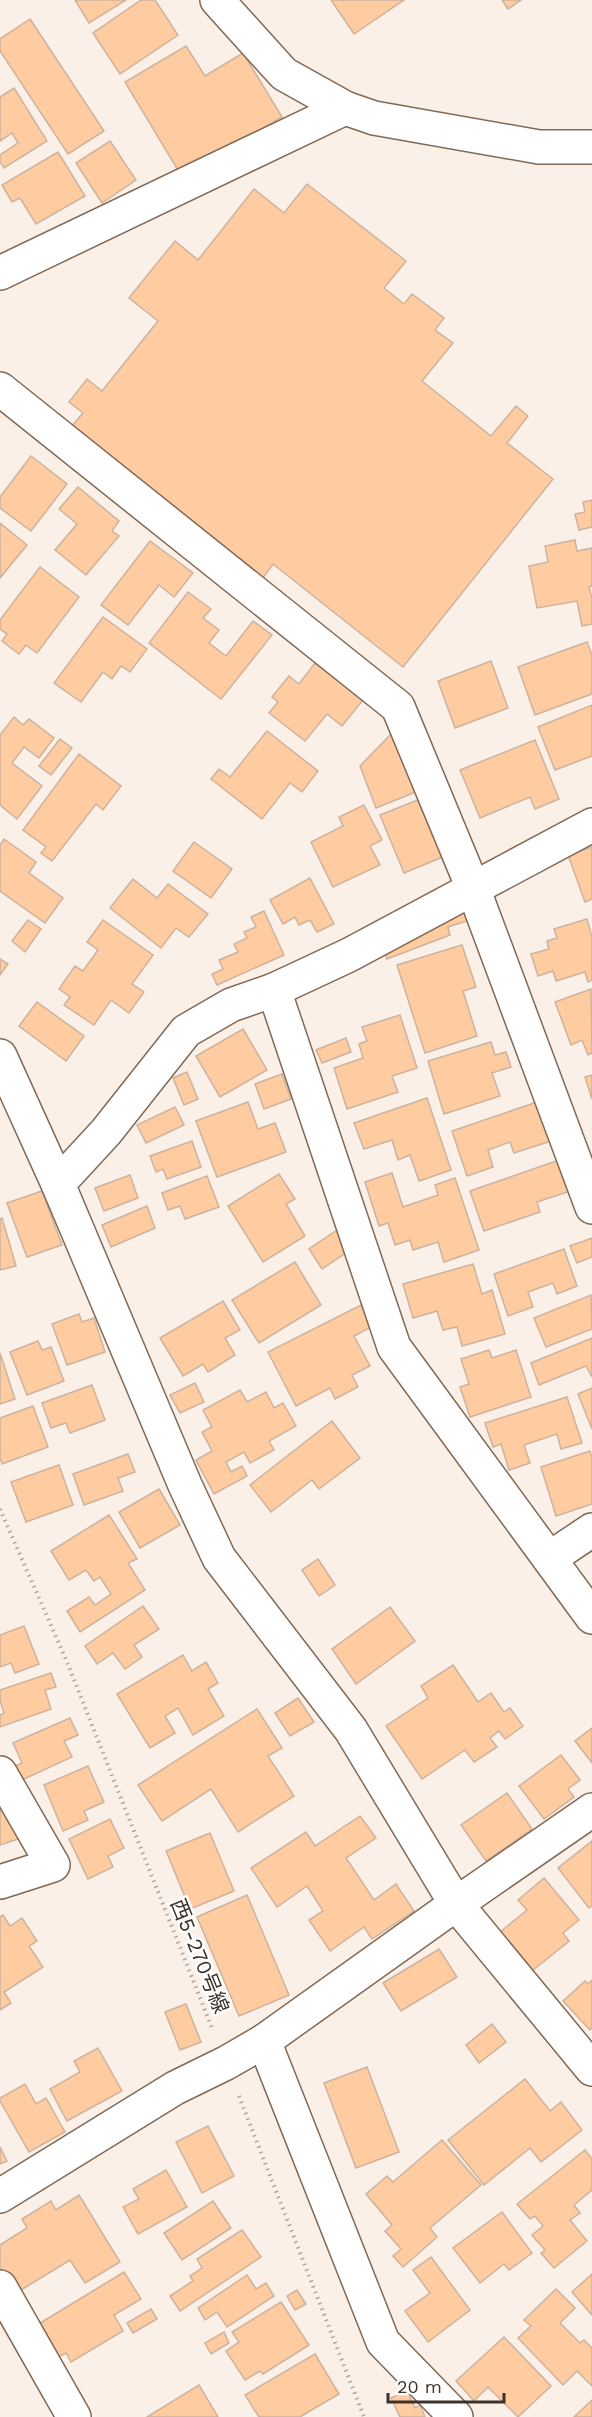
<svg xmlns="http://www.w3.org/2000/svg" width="592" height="2417" font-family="'Work Sans','Noto Sans JP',sans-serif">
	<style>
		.building { fill: #ffcca1; stroke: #cdb29d; stroke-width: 1.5 }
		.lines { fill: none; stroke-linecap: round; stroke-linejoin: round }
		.minor-casing { stroke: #816955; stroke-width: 36 }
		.path { stroke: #b0a59d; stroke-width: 4; stroke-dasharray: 1.5 4.5; stroke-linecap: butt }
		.minor { stroke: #fff; stroke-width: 33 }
		.labels { text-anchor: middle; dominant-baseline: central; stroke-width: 5; stroke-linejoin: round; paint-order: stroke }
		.street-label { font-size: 21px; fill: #3d322a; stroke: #fff }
	</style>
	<rect width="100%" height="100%" fill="#fbf0e7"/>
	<g class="building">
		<polygon points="75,0 126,0 89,23"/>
		<polygon points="141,0 155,0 178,35 120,74 93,33"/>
		<polygon points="331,0 404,0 354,34"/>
		<polygon points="502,0 521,0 508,9"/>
		<polygon points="30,19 104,131 68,154 0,51 0,39"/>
		<polygon points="186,46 205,76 243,53 282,117 182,177 125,82"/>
		<polygon points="14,88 47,141 4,168 0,162 0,155 18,143 12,133 0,141 0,97"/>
		<polygon points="110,141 136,180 102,203 76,163"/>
		<polygon points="58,152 85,196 36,224 20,198 12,202 2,185"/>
		<polygon points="307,184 406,261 384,288 404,304 412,294 444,318 435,330 453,343 422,381 491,436 516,406 528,416 507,443 553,479 403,667 273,564 263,578 72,426 83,413 69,402 87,379 102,391 158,321 129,298 175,241 198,260 254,189 284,213"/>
		<polygon points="31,456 67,484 31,531 0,508 0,497"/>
		<polygon points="78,487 119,521 112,531 119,536 86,575 55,550 77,524 59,509"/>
		<polygon points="592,500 592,527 579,530 575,514 585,512 583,502"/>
		<polygon points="0,523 27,545 0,578"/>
		<polygon points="575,540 577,551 592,548 592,586 589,587 592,598 592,624 582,626 577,601 537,608 529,566 548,562 545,546"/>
		<polygon points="150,541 193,573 174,597 159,585 128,625 101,605"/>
		<polygon points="40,567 79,597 37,653 26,645 19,654 2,641 7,634 0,629 0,620"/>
		<polygon points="188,592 211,609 203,618 219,630 209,643 226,656 253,621 272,635 221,699 149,643"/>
		<polygon points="103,617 147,649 130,672 121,666 112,679 103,672 81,702 54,683"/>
		<polygon points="587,642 592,655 592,694 535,715 518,667"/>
		<polygon points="491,661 508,708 455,728 438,681"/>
		<polygon points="315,663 363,700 342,726 327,714 305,741 269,713 278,702 272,697 289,676 299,684"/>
		<polygon points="592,705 592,756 555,770 538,727"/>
		<polygon points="14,717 23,725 29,719 54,738 39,758 24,747 12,763 42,786 17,819 0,805 0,735"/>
		<polygon points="395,730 423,789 376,808 360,766"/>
		<polygon points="267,731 318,771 302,792 290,783 262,819 211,779 219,769 230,777"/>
		<polygon points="60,739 72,748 51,775 39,766"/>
		<polygon points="535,740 559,799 535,809 530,797 480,818 460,770"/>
		<polygon points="79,754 121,786 103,810 96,804 52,861 41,853 46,847 23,830"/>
		<polygon points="420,799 445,856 404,873 380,815"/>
		<polygon points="364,805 382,840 370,846 380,865 333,887 311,842 343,826 339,817"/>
		<polygon points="4,839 36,862 29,873 63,898 45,923 0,891 0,845"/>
		<polygon points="194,842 232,869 211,898 173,871"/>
		<polygon points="592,847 592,899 585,902 568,855"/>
		<polygon points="310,878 334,924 317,932 310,920 299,925 295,917 283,924 270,900"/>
		<polygon points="133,879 157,898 168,884 208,914 189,937 176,928 161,948 110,908"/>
		<polygon points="471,908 473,919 448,927 450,935 387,959 382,946"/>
		<polygon points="264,911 284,955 217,985 212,974 223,969 219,960 238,952 234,944 247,938 244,932 256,927 251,917"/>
		<polygon points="587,919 592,937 592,980 588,982 585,972 556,981 553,971 538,976 531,954 549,949 547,941 557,938 554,929"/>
		<polygon points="28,920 41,929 25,952 12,941"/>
		<polygon points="103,920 153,955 132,984 144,992 129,1013 111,1000 94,1025 64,1005 70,997 59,989 75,966 83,971 98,950 87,942"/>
		<polygon points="462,945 476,987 463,991 477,1036 425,1053 397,965"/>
		<polygon points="0,959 8,964 0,975"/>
		<polygon points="591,989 592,1053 588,1055 582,1040 571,1045 555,1002"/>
		<polygon points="37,1002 84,1036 66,1061 19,1026"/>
		<polygon points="400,1015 417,1068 392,1076 398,1092 347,1109 334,1068 363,1058 359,1044 367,1041 362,1027"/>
		<polygon points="243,1029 267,1070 220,1097 196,1056"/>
		<polygon points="346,1038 351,1052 322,1063 316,1050"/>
		<polygon points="491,1042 495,1055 506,1052 511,1067 492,1073 500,1096 444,1114 428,1061"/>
		<polygon points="187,1072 198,1099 184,1105 173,1078"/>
		<polygon points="282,1074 291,1099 264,1109 255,1084"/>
		<polygon points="592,1075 592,1099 585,1077"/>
		<polygon points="427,1098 451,1170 419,1181 410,1155 398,1160 392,1140 364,1149 354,1123"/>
		<polygon points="540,1101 554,1140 514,1153 510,1142 488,1150 493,1167 467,1176 452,1131"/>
		<polygon points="248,1102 258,1129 275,1123 286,1152 217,1177 196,1121"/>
		<polygon points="175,1107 184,1125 146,1143 137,1125"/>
		<polygon points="192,1141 201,1167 167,1179 163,1169 156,1172 150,1156"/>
		<polygon points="565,1158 576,1189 537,1202 540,1212 484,1231 470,1191"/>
		<polygon points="392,1173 403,1207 438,1195 435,1185 455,1178 479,1250 444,1262 438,1242 413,1250 410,1240 395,1245 388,1223 379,1226 365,1182"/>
		<polygon points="279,1174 295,1199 286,1204 305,1236 263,1262 228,1206"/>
		<polygon points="130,1175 138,1198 104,1211 95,1188"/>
		<polygon points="207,1176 219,1207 185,1219 180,1206 168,1210 162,1193"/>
		<polygon points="42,1191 62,1245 27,1257 7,1203"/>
		<polygon points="147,1206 155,1228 111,1247 102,1225"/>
		<polygon points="2,1218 16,1266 0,1270 0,1219"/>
		<polygon points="337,1230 350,1250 322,1269 309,1249"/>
		<polygon points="592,1238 592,1257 577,1263 570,1246"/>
		<polygon points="564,1249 577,1286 557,1294 553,1283 528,1292 533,1307 508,1316 494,1274"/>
		<polygon points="295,1262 321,1305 259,1343 232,1300"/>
		<polygon points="473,1264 482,1294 492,1290 505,1334 462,1346 457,1327 443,1330 437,1311 413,1318 403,1284"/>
		<polygon points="591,1295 592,1329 546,1347 534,1318"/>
		<polygon points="223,1301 240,1330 225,1338 235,1355 208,1372 203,1364 183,1376 160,1338"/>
		<polygon points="361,1305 371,1327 354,1336 370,1366 352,1375 358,1387 335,1399 330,1388 296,1406 268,1352"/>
		<polygon points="79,1314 82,1322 94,1318 105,1352 67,1365 52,1324"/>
		<polygon points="592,1338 592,1377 586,1366 539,1385 531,1363"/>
		<polygon points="38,1341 42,1350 51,1347 64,1381 27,1395 10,1352"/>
		<polygon points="489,1350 492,1358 516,1350 531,1397 470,1417 460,1387 469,1384 461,1359"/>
		<polygon points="0,1353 15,1399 0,1404"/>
		<polygon points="195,1383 204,1402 180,1413 170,1395"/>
		<polygon points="92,1385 105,1420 70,1433 66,1423 51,1428 42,1403"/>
		<polygon points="592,1388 592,1429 578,1394"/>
		<polygon points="240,1390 247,1402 266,1392 274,1408 283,1403 296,1426 269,1441 274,1450 250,1463 244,1452 226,1462 231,1472 242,1466 247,1476 214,1494 196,1460 212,1451 202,1432 212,1427 203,1410"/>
		<polygon points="567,1397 582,1443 561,1449 557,1434 524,1445 530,1463 509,1470 501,1444 493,1447 485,1423"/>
		<polygon points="33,1406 48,1447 2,1464 0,1458 0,1418"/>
		<polygon points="332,1421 360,1458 319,1489 312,1480 271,1512 250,1485"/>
		<polygon points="590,1451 592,1458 592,1504 556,1516 541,1467"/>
		<polygon points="128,1454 135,1472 118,1478 123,1491 84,1505 73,1474"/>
		<polygon points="59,1465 73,1505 26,1522 11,1482"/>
		<polygon points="159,1489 180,1525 140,1548 119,1512"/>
		<polygon points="109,1515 137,1559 128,1563 145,1590 80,1632 67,1611 89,1597 95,1605 111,1594 100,1577 94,1581 86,1570 69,1580 51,1551"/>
		<polygon points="318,1559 335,1585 319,1596 302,1570"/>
		<polygon points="143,1606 159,1629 134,1645 142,1657 125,1669 113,1653 97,1664 85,1646"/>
		<polygon points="390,1607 415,1641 356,1684 332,1649"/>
		<polygon points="24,1626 39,1664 15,1673 11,1663 0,1667 0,1635"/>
		<polygon points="183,1655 192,1671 206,1662 218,1683 208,1689 224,1716 193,1735 178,1708 165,1716 175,1733 150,1748 117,1694"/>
		<polygon points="453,1665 478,1702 491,1693 504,1712 510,1708 523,1726 505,1739 499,1731 490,1738 497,1747 474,1762 465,1750 422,1779 386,1726 428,1698 421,1686"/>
		<polygon points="51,1673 56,1687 45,1690 51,1709 0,1727 0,1715 4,1713 0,1701 0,1690"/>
		<polygon points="298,1698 314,1722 290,1736 275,1713"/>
		<polygon points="257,1709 282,1748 268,1756 294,1796 238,1832 211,1789 162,1821 138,1785"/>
		<polygon points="70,1718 78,1735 64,1741 72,1757 22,1780 15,1766 22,1763 13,1743"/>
		<polygon points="592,1728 592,1763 575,1741"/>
		<polygon points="561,1755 580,1780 568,1789 574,1797 544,1819 519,1786"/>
		<polygon points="88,1766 104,1802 84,1811 88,1820 63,1831 44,1785"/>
		<polygon points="507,1793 532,1829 486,1861 461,1825"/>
		<polygon points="0,1806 21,1838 0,1845"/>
		<polygon points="360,1816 376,1838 346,1858 374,1900 396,1884 414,1911 372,1939 364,1927 330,1951 309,1920 323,1911 307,1886 277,1907 251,1868 306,1832 315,1846"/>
		<polygon points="110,1819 124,1848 108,1856 113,1867 88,1879 69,1839"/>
		<polygon points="210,1833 234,1891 190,1909 166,1851"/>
		<polygon points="592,1841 592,1906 589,1908 558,1868"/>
		<polygon points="544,1878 579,1920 563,1933 569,1941 532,1971 500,1932 527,1910 518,1900"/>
		<polygon points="247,1895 289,1995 239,2016 197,1917"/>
		<polygon points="3,1915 10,1926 22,1918 37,1941 29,1946 43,1967 4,1992 11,2003 0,2010 0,1917"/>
		<polygon points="439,1949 457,1977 401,2011 383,1983"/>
		<polygon points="592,1980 592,2028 590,2030 563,2001 585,1981 588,1984"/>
		<polygon points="186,2004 201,2042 180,2050 165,2012"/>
		<polygon points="492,2024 506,2042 479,2063 466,2045"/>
		<polygon points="98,2048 122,2091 67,2121 50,2089 80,2072 74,2061"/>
		<polygon points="367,2067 399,2152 356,2168 324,2083"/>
		<polygon points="525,2079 550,2111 561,2102 582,2130 541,2162 530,2148 484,2185 448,2140"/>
		<polygon points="25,2084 36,2104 46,2098 65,2132 29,2152 0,2101 0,2098"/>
		<polygon points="208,2126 234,2176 202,2193 176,2142"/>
		<polygon points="442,2140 481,2185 430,2228 437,2237 403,2267 393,2256 401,2249 385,2231 392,2225 366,2194 387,2176 393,2182"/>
		<polygon points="0,2147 7,2161 0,2164"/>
		<polygon points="585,2150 592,2159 592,2190 574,2205 580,2213 570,2220 587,2241 554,2268 541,2253 545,2250 532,2235 543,2226 535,2216 530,2219 517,2204"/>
		<polygon points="166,2170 187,2207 138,2234 123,2207 139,2199 133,2189"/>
		<polygon points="79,2195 120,2262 85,2283 70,2260 13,2295 0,2275 0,2245 27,2228 22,2219 51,2201 56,2210"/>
		<polygon points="213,2201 231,2228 182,2260 164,2233"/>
		<polygon points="502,2212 532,2253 509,2270 504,2264 480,2283 453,2248"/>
		<polygon points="242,2230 261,2257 180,2311 170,2296 193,2281 190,2276 202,2268 197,2259"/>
		<polygon points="431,2257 470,2310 428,2342 405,2311 430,2293 413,2270"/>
		<polygon points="124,2272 141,2299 114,2315 123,2331 71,2362 66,2353 58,2357 32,2328"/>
		<polygon points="592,2274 592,2315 572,2292"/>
		<polygon points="247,2275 256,2289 266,2283 274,2296 227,2327 217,2312 205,2320 198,2308"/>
		<polygon points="556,2289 575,2308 560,2323 580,2343 584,2340 592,2348 592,2386 577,2371 563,2385 518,2338 531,2326 524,2320"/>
		<polygon points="297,2290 306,2304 295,2310 287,2296"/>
		<polygon points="281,2302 309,2345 263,2374 260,2371 245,2380 226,2351 239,2342 232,2332"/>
		<polygon points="151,2309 157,2319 133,2333 127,2323"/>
		<polygon points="224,2332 229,2343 211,2354 205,2343"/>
		<polygon points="504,2337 551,2386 518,2417 488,2387 474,2401 456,2381"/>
		<polygon points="315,2354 339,2394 300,2417 259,2417 245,2395"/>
		<polygon points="199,2385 218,2417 147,2417"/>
		<polygon points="407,2391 415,2408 420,2405 425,2417 400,2417 391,2398"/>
		<polygon points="592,2400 592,2417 574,2417"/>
	</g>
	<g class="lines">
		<defs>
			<g id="minor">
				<polyline points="217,0 284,74 345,108 374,118 539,147 592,147"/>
				<polyline points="0,273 345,108"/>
				<polyline points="0,389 398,707 473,888 592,1207"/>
				<polyline points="274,990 394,1347 592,1617"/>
				<polyline points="0,1056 58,1184 185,1485 219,1558 351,1730 456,1904 592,2069"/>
				<polyline points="58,1184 106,1132 186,1031 231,1005 274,990 349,955 592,825"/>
				<polyline points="550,1558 592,1530"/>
				<polyline points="0,1773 53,1865 0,1882"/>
				<polyline points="264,2041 383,2342 456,2417"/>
				<polyline points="0,2196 175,2088 226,2063 264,2041 456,1904 592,1810"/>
				<polyline points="0,2287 74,2417"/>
			</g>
		</defs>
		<use href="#minor" class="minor-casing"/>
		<g class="path">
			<polyline points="0,1509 67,1662 212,2028"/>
			<polyline points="239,2096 364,2417"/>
		</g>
		<use href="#minor" class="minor"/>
	</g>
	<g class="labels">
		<g class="street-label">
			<text transform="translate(200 1956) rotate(68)">西5-270号線</text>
		</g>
	</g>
	<path d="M388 2393v9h116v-9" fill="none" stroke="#3d322a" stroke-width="3"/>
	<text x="397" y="2393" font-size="18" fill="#3d322a" stroke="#ffffff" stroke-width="4.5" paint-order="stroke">20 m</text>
</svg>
